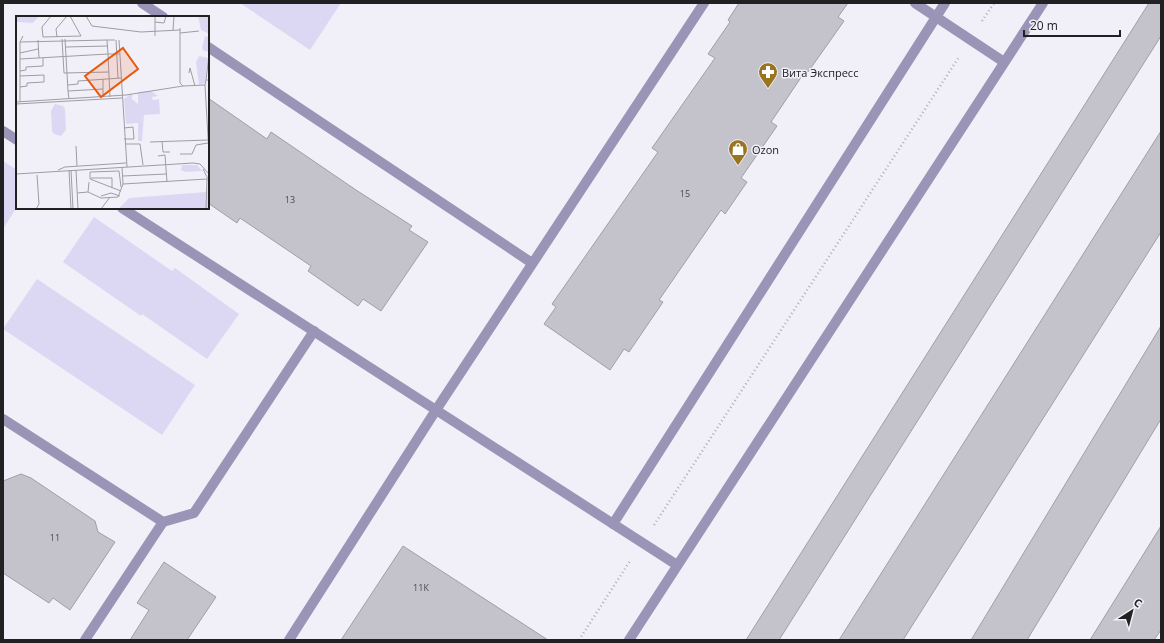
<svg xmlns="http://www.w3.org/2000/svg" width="1164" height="643" font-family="'Open Sans',sans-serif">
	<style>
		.green { fill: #dcd8f4 }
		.building { fill: #c4c2cb; stroke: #a09ea7 }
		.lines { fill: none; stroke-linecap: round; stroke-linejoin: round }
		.path { stroke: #afaeb5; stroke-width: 2.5; stroke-dasharray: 1 3; stroke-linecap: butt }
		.lane { stroke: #9a94b6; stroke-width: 10 }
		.street { stroke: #9a94b6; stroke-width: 10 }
		.labels { text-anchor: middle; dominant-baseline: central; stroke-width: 3; stroke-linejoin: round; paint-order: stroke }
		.number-label { font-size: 9px; fill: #4a494e }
		.poi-label { font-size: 11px; fill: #212124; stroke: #f1f0f9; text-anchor: start }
		.inset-road { fill: none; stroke: #9e9da4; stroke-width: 1 }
		.view { fill: #e8590c; fill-opacity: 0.15; stroke: #e8590c; stroke-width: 2 }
		.inset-edge { fill: none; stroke: #212124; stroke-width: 2 }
	</style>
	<rect width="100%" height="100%" fill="#f1f0f9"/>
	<g class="green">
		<polygon points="240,3 341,3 310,50"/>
		<polygon points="3,161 17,170 17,207 3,229"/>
		<polygon points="94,217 172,271 175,268 239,314 207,359 142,314 141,316 63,262"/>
		<polygon points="37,279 195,385 162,435 3,329"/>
	</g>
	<g class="building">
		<polygon points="739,3 848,3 838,17 844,21 808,72 806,70 771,122 777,126 741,178 747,182 725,214 721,210 659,300 663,302 629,352 624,349 610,370 544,324 556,307 552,304 658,152 652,148 715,58 708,54 730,22 728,20"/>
		<polygon points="1149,3 1161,3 1161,36 779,640 746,640"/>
		<polygon points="208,98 267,139 271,132 356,190 412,226 409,230 428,242 381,311 363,299 358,306 308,271 311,266 240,218 237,223 208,203"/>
		<polygon points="1161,131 1161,232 903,640 839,640"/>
		<polygon points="1161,326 1161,419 1027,640 971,640"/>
		<polygon points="21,474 31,478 95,521 98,532 115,542 70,610 53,598 49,603 3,573 3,481"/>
		<polygon points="1161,526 1161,630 1154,640 1090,640"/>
		<polygon points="403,546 548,640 341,640"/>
		<polygon points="164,562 216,597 187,640 130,640 149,610 137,603"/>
	</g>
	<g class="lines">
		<g class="path">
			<polyline points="982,21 994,3"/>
			<polyline points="654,525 959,57"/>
			<polyline points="579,640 630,561"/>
		</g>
		<g class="lane">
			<polyline points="142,3 163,17"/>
			<polyline points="915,3 1004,62"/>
			<polyline points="208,47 532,263"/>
			<polyline points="3,131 17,140"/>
			<polyline points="122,208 677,565"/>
			<polyline points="3,419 163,522"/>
			<polyline points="613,524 945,3"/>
			<polyline points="85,640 163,522 194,513 314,331"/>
			<polyline points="289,640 436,410 704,3"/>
		</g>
		<polyline class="street" points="629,640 1043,3"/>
	</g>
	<defs>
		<symbol id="pharmacy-pin" viewBox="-11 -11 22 30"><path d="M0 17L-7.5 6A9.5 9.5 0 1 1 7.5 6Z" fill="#9a7520" stroke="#f1f0f9"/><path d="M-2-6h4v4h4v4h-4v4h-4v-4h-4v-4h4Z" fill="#fff"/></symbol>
		<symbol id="shop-pin" viewBox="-11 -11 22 30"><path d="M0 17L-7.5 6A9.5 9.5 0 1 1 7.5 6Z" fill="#9a7520" stroke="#f1f0f9"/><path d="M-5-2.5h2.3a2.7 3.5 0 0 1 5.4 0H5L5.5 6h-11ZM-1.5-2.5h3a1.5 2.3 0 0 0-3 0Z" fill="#fff"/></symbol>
	</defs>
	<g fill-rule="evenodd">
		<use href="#pharmacy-pin" x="757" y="61" width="22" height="30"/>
		<use href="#shop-pin" x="727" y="138" width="22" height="30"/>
	</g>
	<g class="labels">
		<g class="number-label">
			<text x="685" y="193">15</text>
			<text x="290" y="199">13</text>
			<text x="55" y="537">11</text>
			<text x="421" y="587">11К</text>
		</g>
		<g class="poi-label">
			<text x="782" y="72">Вита Экспресс</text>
			<text x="752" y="149">Ozon</text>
		</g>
	</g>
	<g transform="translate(16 16)">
		<rect width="193" height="193" fill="#f1f0f9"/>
		<path d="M 0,0 L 23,0 L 17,7 L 0,6 ZM 182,0 L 193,0 L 193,18 L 185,14 ZM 189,20 L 193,21 L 193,36 L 188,35 L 186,32 ZM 183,40 L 192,42 L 189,67 L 183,69 L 180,46 ZM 135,75 L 142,80 L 136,81 L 137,84 L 143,83 L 144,98 L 128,99 L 126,125 L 122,125 L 122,107 L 110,108 L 108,83 L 116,77 L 116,83 L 122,88 L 122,76 ZM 39,88 L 47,90 L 49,93 L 50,114 L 45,120 L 38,118 L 36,115 L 35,95 ZM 166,149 L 181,149 L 186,155 L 169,156 L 165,154 ZM 191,168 L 193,193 L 102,193 L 113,182 L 190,176 Z" fill="#dcd8f4"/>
		<path class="inset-road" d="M 35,0 L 26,11 L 27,21 L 65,20 L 54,0M 70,0 L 76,10 L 125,16 L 164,14M 139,0 L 139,20M 139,6 L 148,7 L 150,0M 164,12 L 164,67 L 167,70 L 189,69M 157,14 L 158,0M 164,17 L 183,15M 41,21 L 40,13 L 51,0M 46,23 L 48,57 L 93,56M 49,23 L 52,75M 22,24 L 23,42M 100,24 L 102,62M 103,24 L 111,151M 4,26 L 91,24M 50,31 L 92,30M 4,37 L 22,33M 4,43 L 92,38 L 91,24 L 99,24M 4,55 L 10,54 L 10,51 L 27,50 L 27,42M 173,57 L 174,52 L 179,70M 4,60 L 28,59 L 28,66 L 11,67 L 11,70 L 4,71M 190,64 L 193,39M 193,64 L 190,64 L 189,69 L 193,138M 52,69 L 62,68 L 62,65 L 105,62M 87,81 L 87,63M 94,81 L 92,38 L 103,38M 53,83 L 52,75 L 87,73M 0,86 L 110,79 L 167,70M 4,86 L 4,26 L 7,20M 0,88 L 106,82M 108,112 L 117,111 L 118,123 L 108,123M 146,125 L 147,136 L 154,136M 134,126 L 192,124M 109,128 L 124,128 L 127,149M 60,130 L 61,150M 164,138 L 176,138 L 180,129 L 192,127M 142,140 L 149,139 L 151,166M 187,153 L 193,165M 42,154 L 49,151 L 110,147M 53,154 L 55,193M 55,154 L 57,193M 60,154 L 62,193M 74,156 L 103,155 L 105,171M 74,156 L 74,163 L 105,175M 0,158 L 177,147 L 184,148 L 193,158M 107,160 L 150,158M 75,162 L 96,162 L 96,172M 107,168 L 191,163 L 190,193M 72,176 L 85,182 L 102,181 L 107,168 L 106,151M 61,177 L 72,176 L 73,166M 85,180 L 95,177 L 104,180M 20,193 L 23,188 L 21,159M 85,193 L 94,181"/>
		<path class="view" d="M 107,32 L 122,53 L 85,81 L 69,60 Z"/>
		<rect width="193" height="193" class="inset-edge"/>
	</g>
	<rect width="1164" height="643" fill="none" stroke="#212124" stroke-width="8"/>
	<g transform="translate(1132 611) rotate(36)" stroke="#f1f0f9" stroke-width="3" paint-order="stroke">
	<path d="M0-3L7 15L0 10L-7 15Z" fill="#212124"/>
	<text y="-6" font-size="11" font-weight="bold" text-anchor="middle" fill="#212124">С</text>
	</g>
	<path d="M1024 30v6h96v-6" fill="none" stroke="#212124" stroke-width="2"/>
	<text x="1030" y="30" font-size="12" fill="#212124" stroke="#f1f0f9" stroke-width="3" paint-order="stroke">20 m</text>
</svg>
